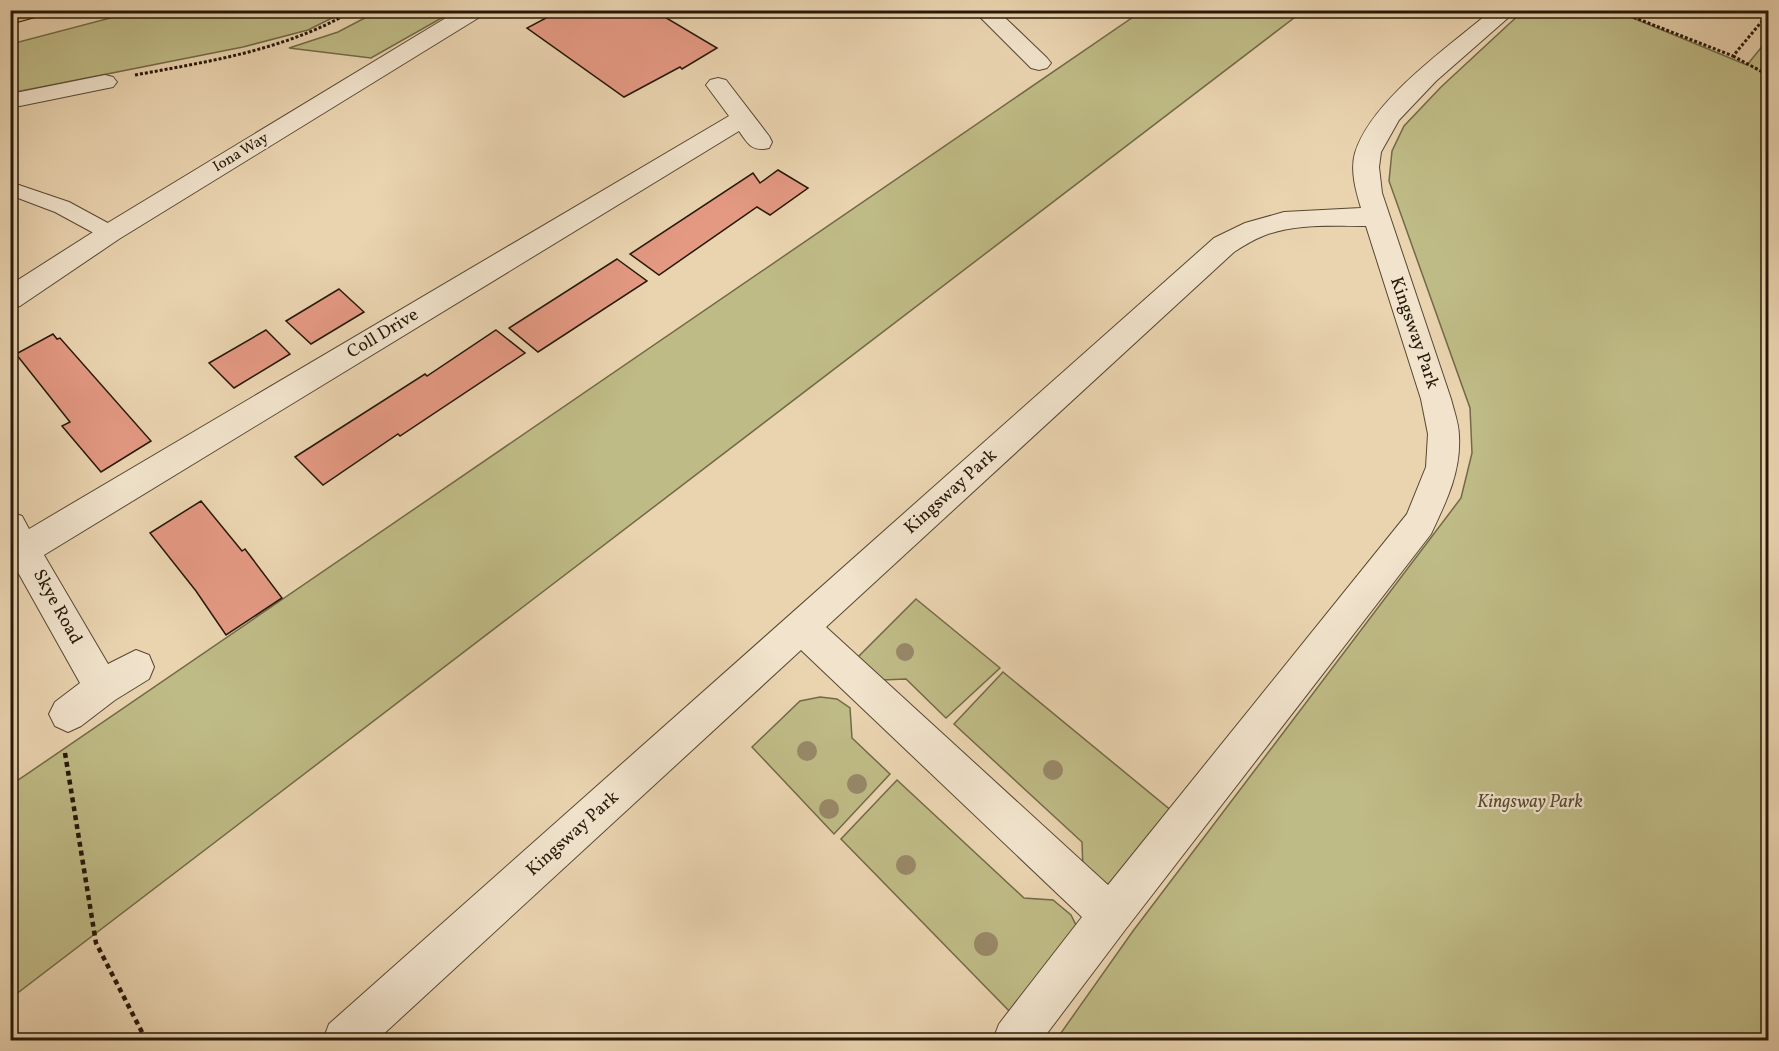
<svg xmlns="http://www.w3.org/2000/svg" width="1779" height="1051" font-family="Vollkorn,serif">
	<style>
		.green { fill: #bfbb86; stroke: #726a47; stroke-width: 1.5 }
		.building { fill: #e49983; stroke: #261808; stroke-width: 1.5 }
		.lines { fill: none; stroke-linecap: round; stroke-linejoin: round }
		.lane-casing { stroke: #574732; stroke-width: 2 }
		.street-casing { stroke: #574732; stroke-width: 2 }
		.highway-casing { stroke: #261808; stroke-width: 2 }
		.path-far1 { stroke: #261808; stroke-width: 3; stroke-dasharray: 3 2; stroke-linecap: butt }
		.path { stroke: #261808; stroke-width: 4.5; stroke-dasharray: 5 4; stroke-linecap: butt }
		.lane { fill: #f1e3cc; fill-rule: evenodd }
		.street { fill: #f1e3cc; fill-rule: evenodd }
		.highway { fill: #e5ba78; fill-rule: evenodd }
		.tree { fill: #988868 }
		.labels { text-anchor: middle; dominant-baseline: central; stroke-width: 4.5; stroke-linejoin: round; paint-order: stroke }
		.far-street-label { font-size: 15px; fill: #261808; stroke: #f1e3cc }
		.street-label { font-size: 18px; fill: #261808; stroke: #f1e3cc }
		.park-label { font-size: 18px; font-style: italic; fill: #54492e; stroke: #f1e3cc }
	</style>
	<rect width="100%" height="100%" fill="#ead4b0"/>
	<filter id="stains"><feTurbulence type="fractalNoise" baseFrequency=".00333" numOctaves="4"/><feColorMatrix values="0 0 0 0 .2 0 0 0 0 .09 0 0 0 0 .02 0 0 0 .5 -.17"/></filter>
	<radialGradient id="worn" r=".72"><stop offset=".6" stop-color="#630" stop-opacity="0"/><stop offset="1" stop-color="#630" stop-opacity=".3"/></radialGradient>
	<g class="green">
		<polygon points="137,11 137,10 346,11 308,30 243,47 11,93 11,44"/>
		<polygon points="378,11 454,11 371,58 289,48 338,32"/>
		<polygon points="1142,11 1303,11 11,998 11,785"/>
		<polygon points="1523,11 1616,11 1747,65 1768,39 1768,1040 1056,1040 1133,931 1461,498 1472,453 1470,408 1389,181 1392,151 1404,126 1441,87"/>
		<polygon points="916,599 1000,668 946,718 906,679 882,680 856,659"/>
		<polygon points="1003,672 1173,812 1123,887 1105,885 1083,871 1082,842 954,724"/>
		<polygon points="820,697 837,699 850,708 852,738 890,774 834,834 752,747 800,701"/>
		<polygon points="897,780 1024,898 1053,900 1071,915 1079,931 1015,1017 841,839"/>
	</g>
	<g class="building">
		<polygon points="561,10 653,10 717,48 682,69 680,67 624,97 527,28"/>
		<polygon points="778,170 808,188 770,215 757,207 659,275 630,254 753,173 760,183"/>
		<polygon points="617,259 647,281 538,352 509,328"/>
		<polygon points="339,289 364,312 311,344 286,321"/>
		<polygon points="266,330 290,354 234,388 209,363"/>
		<polygon points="496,330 525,353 400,436 398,434 323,485 295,457 425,374 427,376"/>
		<polygon points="53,334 57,339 60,338 151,441 101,472 62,426 70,422 16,354"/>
		<polygon points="201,501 242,551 245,549 282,598 226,635 196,591 150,533"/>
	</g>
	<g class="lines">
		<defs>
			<polygon id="lane" points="10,182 69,202 117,228 120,233 117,238 110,240 103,238 55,212 10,195"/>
			<g id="street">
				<polygon points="459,10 486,10 483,15 119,239 20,306 10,309 10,285 101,227"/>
				<polygon points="973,10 997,10 1047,58 1051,63 1047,68 1039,70 1031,68"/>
				<path d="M 1492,10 L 1517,10 L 1436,81 L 1399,120 L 1381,152 L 1379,167 L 1382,193 L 1451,399 C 1454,411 1459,424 1459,436 C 1461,472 1446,502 1431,534 L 1125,930 L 1042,1040 L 993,1040 L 999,1024 L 1082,917 L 801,650 L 377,1040 L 323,1040 L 329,1024 L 1214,238 L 1245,223 L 1284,212 L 1361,208 C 1356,191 1350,171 1355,153 C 1372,99 1450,46 1492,10 ZM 1366,226 L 1421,399 L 1428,434 L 1426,467 L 1407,514 L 1108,885 L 826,627 L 1234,252 C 1243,246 1253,240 1263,236 C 1295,223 1333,226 1366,226 Z"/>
				<polygon points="105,75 113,77 117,82 113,87 10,108 10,94"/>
				<path d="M 718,78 L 726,80 L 769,136 L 772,142 L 769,148 C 752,152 748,144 739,131 L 44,555 L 108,664 L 136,650 L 149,655 L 154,667 L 149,679 L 115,700 L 81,726 L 68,732 L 55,726 L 49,714 L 55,702 L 80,683 L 10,558 L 10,512 L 22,516 L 29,529 L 729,116 L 706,85 L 710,80 Z"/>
			</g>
			<polygon id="highway" points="10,10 45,10 42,15 10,24"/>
		</defs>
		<use href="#lane" class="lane-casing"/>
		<use href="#street" class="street-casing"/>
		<use href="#highway" class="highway-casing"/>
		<g class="path-far1">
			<polyline points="1615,10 1733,56 1768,14"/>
			<polyline points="1733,56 1768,75"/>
			<path d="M 135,75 C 211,61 286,50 354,10"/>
		</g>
		<polyline class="path" points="65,753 96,943 146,1040"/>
		<use href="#lane" class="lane"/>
		<use href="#street" class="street"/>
		<use href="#highway" class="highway"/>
	</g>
	<g class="tree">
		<circle cx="905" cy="652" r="9"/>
		<circle cx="807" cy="751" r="10"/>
		<circle cx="1053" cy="770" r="10"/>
		<circle cx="857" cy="784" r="10"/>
		<circle cx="829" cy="809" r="10"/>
		<circle cx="906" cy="865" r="10"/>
		<circle cx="986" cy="944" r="12"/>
	</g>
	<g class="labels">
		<g class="far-street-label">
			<text transform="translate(241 153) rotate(-31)">Iona Way</text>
		</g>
		<g class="street-label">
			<text transform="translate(1414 333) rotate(71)">Kingsway Park</text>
			<text transform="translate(383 334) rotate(-31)">Coll Drive</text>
			<text transform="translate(951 492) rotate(-42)">Kingsway Park</text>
			<text transform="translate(57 607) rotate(61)">Skye Road</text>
			<text transform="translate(573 834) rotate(-42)">Kingsway Park</text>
		</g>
		<g class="park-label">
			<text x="1530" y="802">Kingsway Park</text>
		</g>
	</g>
	<rect width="1779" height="1051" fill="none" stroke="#ead4b0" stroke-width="36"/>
	<rect x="12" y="12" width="1755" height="1027" fill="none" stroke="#261808" stroke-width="3"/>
	<rect x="18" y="18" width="1743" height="1015" fill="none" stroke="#261808" stroke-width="1.5"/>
	<rect width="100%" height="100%" filter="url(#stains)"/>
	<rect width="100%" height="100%" fill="url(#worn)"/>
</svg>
